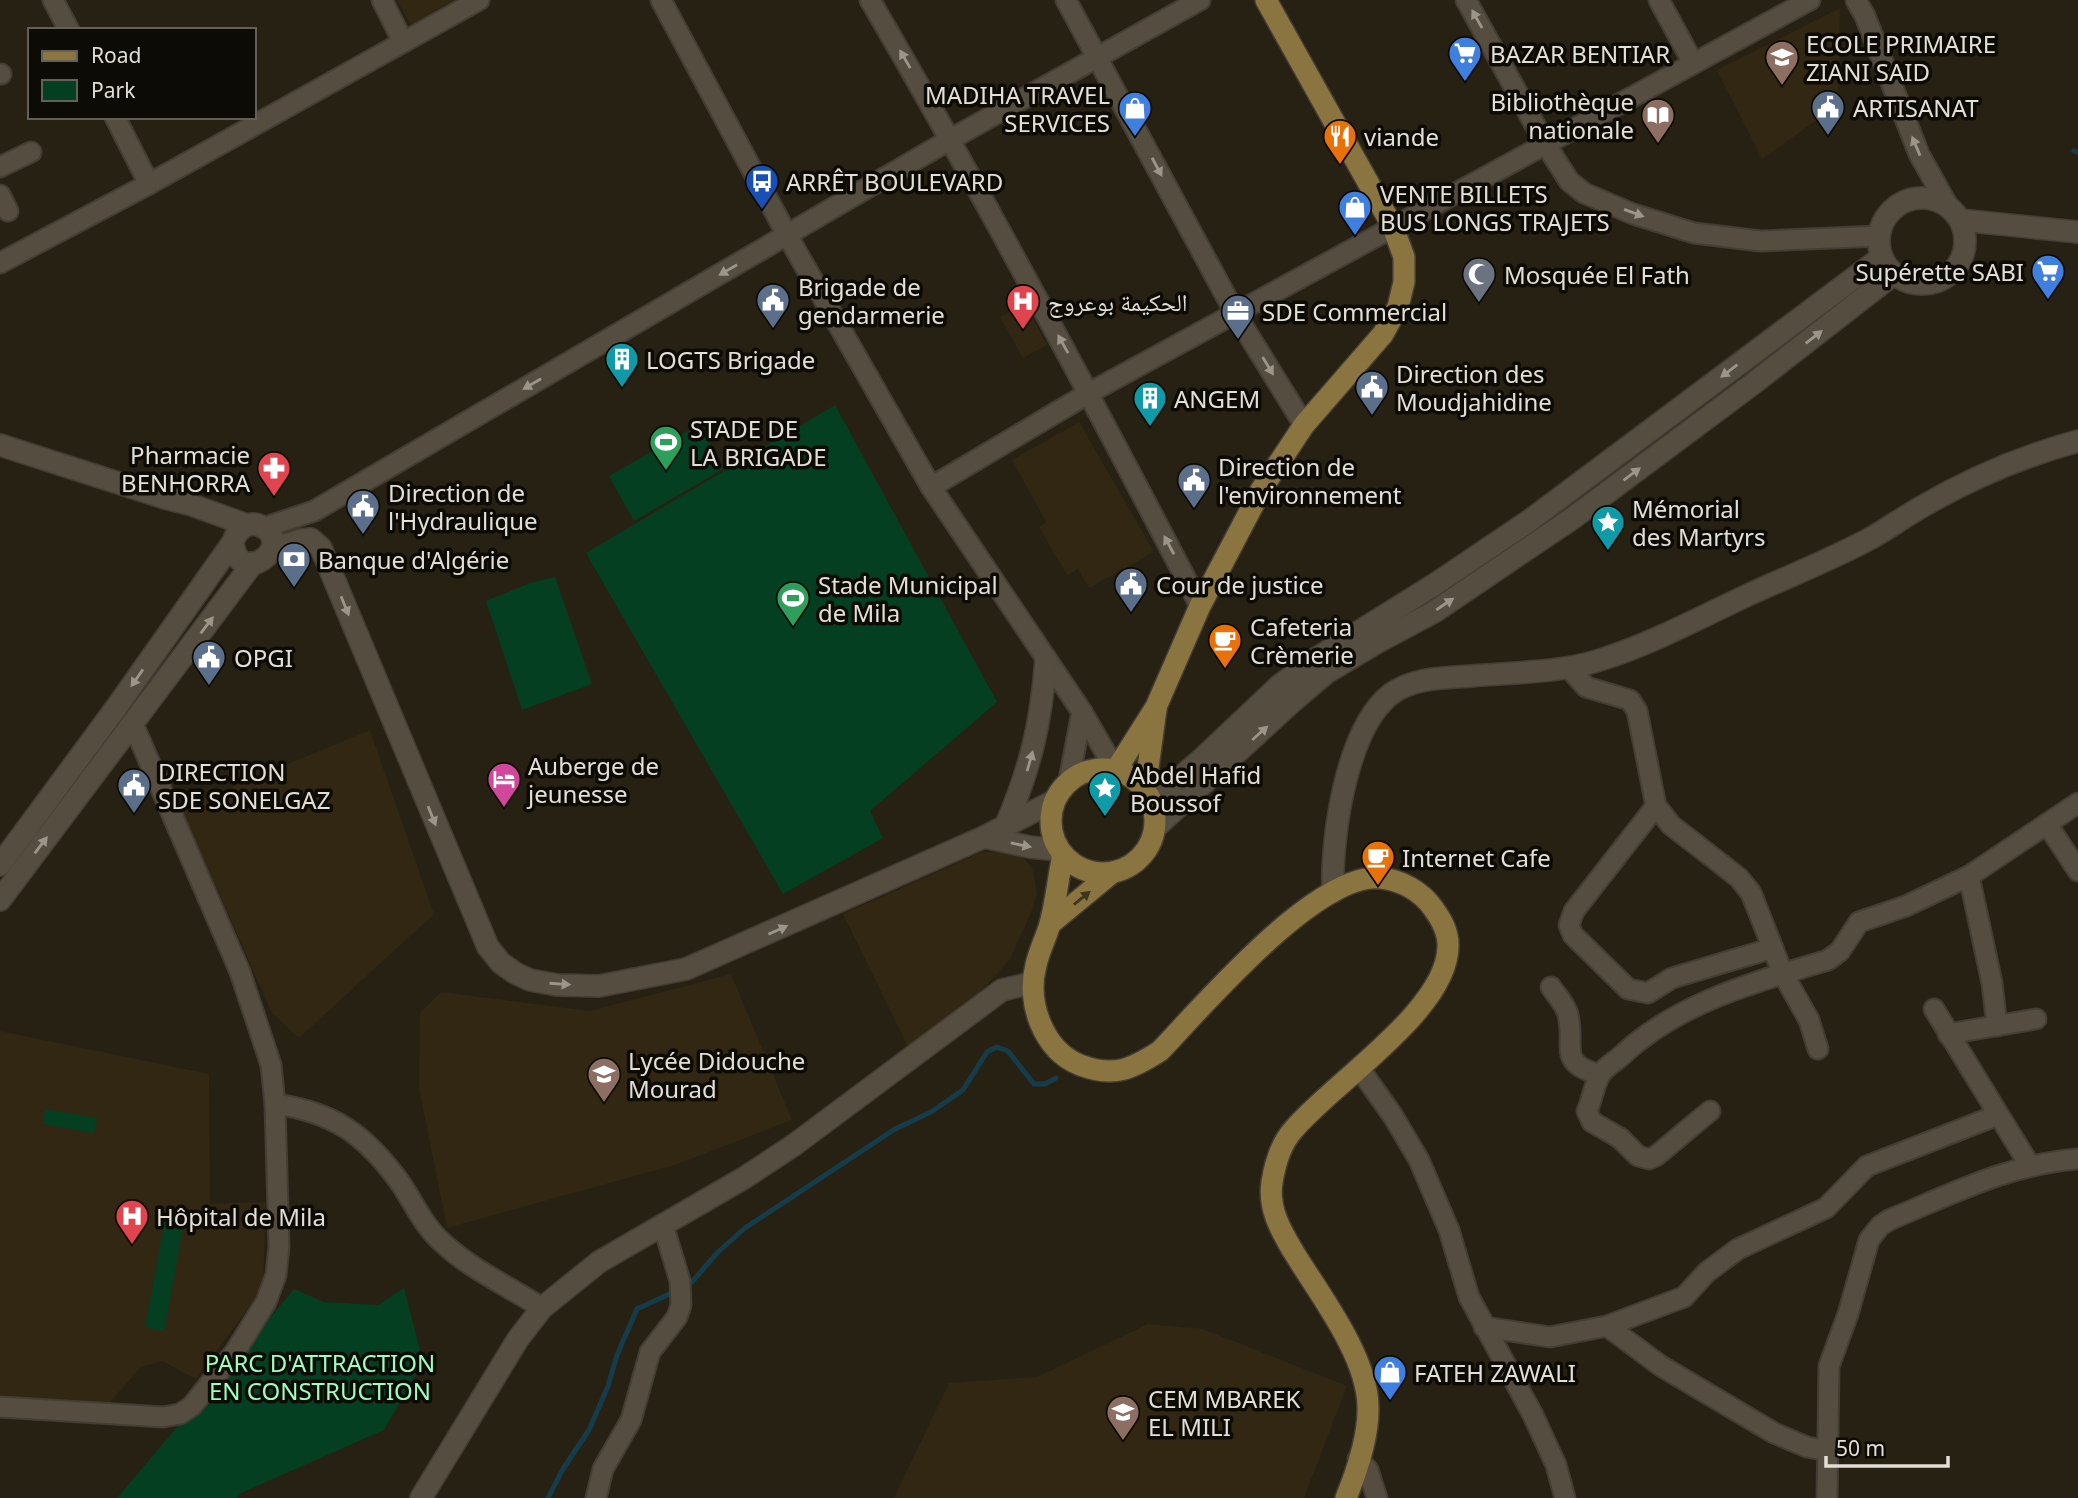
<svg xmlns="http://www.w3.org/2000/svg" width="2078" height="1498" font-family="'Noto Sans','Noto Naskh Arabic',sans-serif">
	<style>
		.built { fill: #312713 }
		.green { fill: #043f21 }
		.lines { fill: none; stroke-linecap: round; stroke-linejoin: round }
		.stream { stroke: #153c4b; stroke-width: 5 }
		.minor-casing { stroke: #433d34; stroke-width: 23 }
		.secondary-casing { stroke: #433d34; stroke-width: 24 }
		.primary-casing { stroke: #433d34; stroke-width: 24 }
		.minor { stroke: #554d3f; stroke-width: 19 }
		.secondary { stroke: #554d3f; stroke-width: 21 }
		.primary { stroke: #8a7440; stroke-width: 21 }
		.oneway { fill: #9c968a }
		.oneway2 { fill: #3f351d }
		.labels { text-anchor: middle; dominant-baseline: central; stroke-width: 7; stroke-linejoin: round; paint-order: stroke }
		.poi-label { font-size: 24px; fill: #e3ded6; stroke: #0d0b06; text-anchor: start }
		.park-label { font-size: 24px; fill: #9dfcbe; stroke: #0d0b06 }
	</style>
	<rect width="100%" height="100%" fill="#272113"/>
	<g class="built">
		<polygon points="397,0 454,0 411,25"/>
		<polygon points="1840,8 1838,105 1762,159 1717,70"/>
		<polygon points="1025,304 1047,345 1023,358 1000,317"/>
		<polygon points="1079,422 1154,552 1089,588 1078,569 1067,575 1039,527 1046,522 1012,460"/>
		<polygon points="370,730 434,914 299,1038 272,1013 181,808"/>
		<polygon points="982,852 997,852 1023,857 1033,870 1037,894 1031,913 1010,959 965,1010 911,1053 843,914"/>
		<polygon points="731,974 792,1120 678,1164 447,1228 419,1088 420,1013 441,992 590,1011"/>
		<polygon points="0,1031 209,1074 210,1204 266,1202 263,1288 196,1379 162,1361 141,1367 108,1404 0,1397"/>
		<polygon points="1148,1324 1203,1329 1347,1386 1304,1498 894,1498 949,1383 1037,1377"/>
	</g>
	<g class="green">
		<polygon points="835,405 997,702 870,811 883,838 783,894 586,553"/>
		<polygon points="700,424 723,469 634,521 609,476"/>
		<polygon points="555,577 592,684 522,710 486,601 530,583"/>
		<polygon points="45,1109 97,1118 94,1133 43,1124"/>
		<polygon points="165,1219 184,1223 164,1331 145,1327"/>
		<polygon points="404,1288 423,1362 384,1430 241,1493 237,1498 117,1498 294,1289 324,1302 378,1305"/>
	</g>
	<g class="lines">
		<g class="stream">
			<polyline points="2074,151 2078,152"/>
			<polyline points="684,1287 691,1283 718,1252 745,1228 895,1129 931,1112 963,1090 987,1052 997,1047 1008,1051 1034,1084 1045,1084 1056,1078"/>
			<polyline points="548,1498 563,1469 589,1430 608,1386 617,1355 637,1309 676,1291"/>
		</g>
		<defs>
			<g id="minor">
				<polyline points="53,0 69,30"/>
				<polyline points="382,0 403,42"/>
				<polyline points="661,0 787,235 931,487 1082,712 1115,769"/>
				<path d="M 870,0 C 986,199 1094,402 1200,606"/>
				<polyline points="1066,0 1235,313 1304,425"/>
				<polyline points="1466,0 1545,143 1569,181 1584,193 1633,214 1694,233 1760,241 1879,236"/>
				<polyline points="1659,0 1693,63"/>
				<polyline points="1856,0 1865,16 1919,154 1948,206"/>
				<polyline points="0,74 1,74"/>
				<polyline points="115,117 149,184"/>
				<polyline points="0,167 31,152"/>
				<polyline points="0,195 8,211"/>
				<polyline points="0,263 149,184 479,0"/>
				<polyline points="931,487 1089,393 1810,0"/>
				<polyline points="263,528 314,511 951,139 1200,0"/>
				<polyline points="1569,668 1586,687 1630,700 1637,711 1656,806 1671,825 1739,878 1751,893 1783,974 1809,1020 1818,1049"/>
				<polyline points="1069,780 1082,712"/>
				<polyline points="1656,806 1574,911 1569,925 1573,935 1628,989 1648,993 1672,978 1773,948"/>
				<polyline points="2047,824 2078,871"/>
				<polyline points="1969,876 1992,983 1997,1026"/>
				<path d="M 1551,987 C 1556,995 1566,1005 1568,1015 C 1576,1048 1556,1062 1600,1075"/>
				<polyline points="1934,1009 2030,1166"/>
				<polyline points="1948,1034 2036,1019"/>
				<polyline points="1359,1068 1393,1116 1419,1160 1449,1230 1469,1297 1533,1415 1556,1465 1565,1498"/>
				<path d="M 275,1104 C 334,1112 366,1135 401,1184 C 415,1205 424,1227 444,1244 C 472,1270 510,1287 542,1308"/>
				<path d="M 1710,1111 L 1656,1156 L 1649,1159 L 1638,1156 L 1620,1138 L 1592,1122 L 1587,1111 C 1592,1100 1594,1085 1600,1075 C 1604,1068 1614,1062 1620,1057 C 1678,1002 1753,983 1828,960 L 1840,951 L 1859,922 L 1906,906 L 1969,876 L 2078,803"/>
				<polyline points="1607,1326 1684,1297 1707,1272 1738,1249 1826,1208 1867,1166 1998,1115"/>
				<polyline points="1484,1327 1550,1337 1607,1326 1661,1366 1774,1433 1807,1447 1829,1451"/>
				<polyline points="0,1407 163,1417 180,1414 192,1406 235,1352 266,1302 276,1275 279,1247 275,1104 271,1065 240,972 133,724"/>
				<polyline points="1358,1459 1368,1470 1377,1498"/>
				<polyline points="596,1498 603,1469 631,1420 650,1352 677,1317 681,1305 680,1281 663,1225"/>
				<path d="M 1827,1498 L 1829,1366 L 1848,1314 L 1869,1240 L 1880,1226 L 1889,1220 C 1952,1194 2009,1164 2078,1159"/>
			</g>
			<g id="secondary">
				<circle cx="1922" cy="241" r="43"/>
				<polyline points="1960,220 2078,232"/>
				<polyline points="0,445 165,498 189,504 247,525"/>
				<polyline points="272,549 301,540 311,539 321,548 488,947 501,963 515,973 530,980 557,985 599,986 686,969 984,837 1054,801"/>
				<polyline points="1152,802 1205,756 1279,686 1317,658 1437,583 1529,521 1882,257"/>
				<path d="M 1006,825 C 1031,766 1041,723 1046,659"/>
				<polyline points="1155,828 1293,701 1326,673 1376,643 1434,612 1573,518 1754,383 1894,274"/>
				<polyline points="984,837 1030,847 1059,850"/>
				<path d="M 0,865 L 116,708 L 233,542 C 237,529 249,519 263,527 C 296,548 237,589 233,542"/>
				<path d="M 1333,892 C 1331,838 1346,729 1391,694 C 1414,677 1445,678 1472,676 C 1516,672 1562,673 1603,659 C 1653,643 1701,617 1748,595 C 1789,576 1833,559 1873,537 C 1888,528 1903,518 1918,509 C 1967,480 2023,456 2078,441"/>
				<polyline points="0,900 253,563"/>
				<polyline points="421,1498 518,1339 542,1308 599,1262 744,1178 794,1145 1002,990 1032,983"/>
			</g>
			<g id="primary">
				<circle cx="1103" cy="821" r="52"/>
				<polyline points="1116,770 1156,707 1200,606 1261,490 1304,425 1383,334 1398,307 1404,282 1404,257 1393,227 1266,0"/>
				<polyline points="1145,790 1156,709"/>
				<path d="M 1063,855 C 1058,878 1056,902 1050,924 C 1046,938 1039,951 1036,965 C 1026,1002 1043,1050 1080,1065 C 1114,1078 1132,1069 1160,1051 C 1203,1006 1316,873 1380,878 C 1401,880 1421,891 1433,908 C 1441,919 1449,932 1448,947 C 1447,1010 1334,1082 1294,1129 C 1282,1142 1275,1164 1272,1182 C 1268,1208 1280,1229 1293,1251 C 1319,1294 1367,1355 1368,1406 C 1369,1436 1357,1471 1346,1498"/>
				<polyline points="1050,924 1113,872"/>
			</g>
		</defs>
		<use href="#minor" class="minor-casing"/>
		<use href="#secondary" class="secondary-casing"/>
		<use href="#primary" class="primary-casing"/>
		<use href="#minor" class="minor"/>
		<use href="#secondary" class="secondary"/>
		<use href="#primary" class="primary"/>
	</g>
	<defs><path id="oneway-solid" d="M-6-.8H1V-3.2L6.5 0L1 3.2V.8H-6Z" transform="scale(1.75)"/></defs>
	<g class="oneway">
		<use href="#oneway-solid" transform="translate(1477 19) rotate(-119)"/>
		<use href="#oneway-solid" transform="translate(905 59) rotate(-120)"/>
		<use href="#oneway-solid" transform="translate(1916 146) rotate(-113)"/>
		<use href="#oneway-solid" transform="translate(1157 167) rotate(62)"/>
		<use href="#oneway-solid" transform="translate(1634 213) rotate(20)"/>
		<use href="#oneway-solid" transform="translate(728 270) rotate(150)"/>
		<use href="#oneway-solid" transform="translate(1814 337) rotate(-38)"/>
		<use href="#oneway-solid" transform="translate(1063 344) rotate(-119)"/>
		<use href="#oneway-solid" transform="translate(1268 366) rotate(59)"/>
		<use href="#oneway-solid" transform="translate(1729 371) rotate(143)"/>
		<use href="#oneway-solid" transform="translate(532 384) rotate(150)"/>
		<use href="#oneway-solid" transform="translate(1632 474) rotate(-37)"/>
		<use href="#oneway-solid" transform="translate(1169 545) rotate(-118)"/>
		<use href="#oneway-solid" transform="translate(1445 604) rotate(-34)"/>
		<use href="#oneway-solid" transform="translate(345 606) rotate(68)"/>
		<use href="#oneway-solid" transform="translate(207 625) rotate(-53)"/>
		<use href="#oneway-solid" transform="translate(137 678) rotate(125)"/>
		<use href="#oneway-solid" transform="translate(1260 733) rotate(-42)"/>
		<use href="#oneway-solid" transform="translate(1030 761) rotate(-74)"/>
		<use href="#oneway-solid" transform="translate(432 816) rotate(68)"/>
		<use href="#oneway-solid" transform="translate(41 845) rotate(-53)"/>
		<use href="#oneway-solid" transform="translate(1021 845) rotate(11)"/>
		<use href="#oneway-solid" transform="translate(778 930) rotate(-24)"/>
		<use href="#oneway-solid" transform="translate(560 984) rotate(4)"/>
	</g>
	<use class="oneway2" href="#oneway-solid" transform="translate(1082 898) rotate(-39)"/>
	<defs>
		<symbol id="supermarket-pin" viewBox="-11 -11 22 30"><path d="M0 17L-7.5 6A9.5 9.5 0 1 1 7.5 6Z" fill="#3f7fe0" stroke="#0d0b06"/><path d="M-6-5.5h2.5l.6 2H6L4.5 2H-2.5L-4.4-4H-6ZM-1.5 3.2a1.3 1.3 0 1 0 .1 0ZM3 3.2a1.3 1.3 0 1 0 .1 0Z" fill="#fff"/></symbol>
		<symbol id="school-pin" viewBox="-11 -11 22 30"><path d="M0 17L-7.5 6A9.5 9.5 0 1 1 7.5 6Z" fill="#8d6e63" stroke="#0d0b06"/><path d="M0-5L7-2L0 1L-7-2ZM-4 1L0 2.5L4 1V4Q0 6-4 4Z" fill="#fff"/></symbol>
		<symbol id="civic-pin" viewBox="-11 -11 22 30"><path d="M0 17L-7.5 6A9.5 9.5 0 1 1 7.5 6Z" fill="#5c6f8a" stroke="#0d0b06"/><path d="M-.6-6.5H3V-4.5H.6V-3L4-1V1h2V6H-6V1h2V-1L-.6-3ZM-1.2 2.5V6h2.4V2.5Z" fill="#fff"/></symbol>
		<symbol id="shop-pin" viewBox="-11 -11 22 30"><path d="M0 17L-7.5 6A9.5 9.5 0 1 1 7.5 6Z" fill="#3f7fe0" stroke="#0d0b06"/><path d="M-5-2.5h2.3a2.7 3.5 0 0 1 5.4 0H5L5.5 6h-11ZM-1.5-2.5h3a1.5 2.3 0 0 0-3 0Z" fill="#fff"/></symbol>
		<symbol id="library-pin" viewBox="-11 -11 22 30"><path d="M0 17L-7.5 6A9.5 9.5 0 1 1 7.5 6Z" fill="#8d6e63" stroke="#0d0b06"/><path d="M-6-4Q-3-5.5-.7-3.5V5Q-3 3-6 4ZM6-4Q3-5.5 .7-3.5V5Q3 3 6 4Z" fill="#fff"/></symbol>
		<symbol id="restaurant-pin" viewBox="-11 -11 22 30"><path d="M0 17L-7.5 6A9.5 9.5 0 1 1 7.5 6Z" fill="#e8710a" stroke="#0d0b06"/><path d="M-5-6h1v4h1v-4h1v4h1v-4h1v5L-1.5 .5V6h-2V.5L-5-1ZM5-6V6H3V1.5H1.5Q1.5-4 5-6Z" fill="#fff"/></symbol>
		<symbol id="bus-pin" viewBox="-11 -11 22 30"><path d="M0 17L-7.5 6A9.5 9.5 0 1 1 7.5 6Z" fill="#1a4fb4" stroke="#0d0b06"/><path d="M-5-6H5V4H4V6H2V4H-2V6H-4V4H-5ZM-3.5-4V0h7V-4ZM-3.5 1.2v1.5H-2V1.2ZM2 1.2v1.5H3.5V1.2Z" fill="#fff"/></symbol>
		<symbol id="mosque-pin" viewBox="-11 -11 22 30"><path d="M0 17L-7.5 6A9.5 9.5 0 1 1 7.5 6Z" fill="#6b7280" stroke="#0d0b06"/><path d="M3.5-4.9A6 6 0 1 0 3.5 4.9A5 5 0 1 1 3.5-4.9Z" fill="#fff"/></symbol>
		<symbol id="hospital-pin" viewBox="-11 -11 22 30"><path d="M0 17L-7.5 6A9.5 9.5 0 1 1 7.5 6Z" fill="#e0444e" stroke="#0d0b06"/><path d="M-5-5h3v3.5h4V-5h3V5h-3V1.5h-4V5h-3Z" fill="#fff"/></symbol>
		<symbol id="office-pin" viewBox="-11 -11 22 30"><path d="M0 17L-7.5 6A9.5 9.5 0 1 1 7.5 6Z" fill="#5c6f8a" stroke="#0d0b06"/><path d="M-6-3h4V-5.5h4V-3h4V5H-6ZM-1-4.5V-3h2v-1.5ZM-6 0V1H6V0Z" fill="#fff"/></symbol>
		<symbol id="building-pin" viewBox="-11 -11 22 30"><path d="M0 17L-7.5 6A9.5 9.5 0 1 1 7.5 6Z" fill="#0f9aa8" stroke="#0d0b06"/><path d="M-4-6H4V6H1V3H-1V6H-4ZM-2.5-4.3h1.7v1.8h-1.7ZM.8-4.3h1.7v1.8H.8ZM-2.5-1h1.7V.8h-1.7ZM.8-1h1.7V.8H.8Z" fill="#fff"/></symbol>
		<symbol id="stadium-pin" viewBox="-11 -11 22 30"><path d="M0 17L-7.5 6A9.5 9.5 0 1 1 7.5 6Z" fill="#2e9e5b" stroke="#0d0b06"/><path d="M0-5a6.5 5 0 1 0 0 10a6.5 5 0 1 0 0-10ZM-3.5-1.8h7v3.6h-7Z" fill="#fff"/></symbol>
		<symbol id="pharmacy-pin" viewBox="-11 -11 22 30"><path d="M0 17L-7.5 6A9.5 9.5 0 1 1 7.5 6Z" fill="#e0444e" stroke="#0d0b06"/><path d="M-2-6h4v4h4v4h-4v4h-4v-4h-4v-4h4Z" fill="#fff"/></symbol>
		<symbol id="sight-pin" viewBox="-11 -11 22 30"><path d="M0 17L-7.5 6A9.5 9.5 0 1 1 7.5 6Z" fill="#0f9aa8" stroke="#0d0b06"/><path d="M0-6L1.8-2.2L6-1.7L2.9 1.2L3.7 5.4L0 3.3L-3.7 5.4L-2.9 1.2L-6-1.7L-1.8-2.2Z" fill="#fff"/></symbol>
		<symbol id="bank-pin" viewBox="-11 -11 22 30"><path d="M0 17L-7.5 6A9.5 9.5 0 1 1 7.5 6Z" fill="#5c6f8a" stroke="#0d0b06"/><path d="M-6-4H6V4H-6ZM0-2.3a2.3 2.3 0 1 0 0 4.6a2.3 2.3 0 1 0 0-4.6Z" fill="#fff"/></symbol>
		<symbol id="cafe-pin" viewBox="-11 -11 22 30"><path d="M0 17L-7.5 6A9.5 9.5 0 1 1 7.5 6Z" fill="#e8710a" stroke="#0d0b06"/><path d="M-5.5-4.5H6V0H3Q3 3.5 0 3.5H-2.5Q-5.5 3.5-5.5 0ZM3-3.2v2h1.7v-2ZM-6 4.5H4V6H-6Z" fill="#fff"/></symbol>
		<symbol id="hotel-pin" viewBox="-11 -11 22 30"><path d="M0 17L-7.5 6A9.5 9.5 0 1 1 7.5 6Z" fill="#d1479c" stroke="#0d0b06"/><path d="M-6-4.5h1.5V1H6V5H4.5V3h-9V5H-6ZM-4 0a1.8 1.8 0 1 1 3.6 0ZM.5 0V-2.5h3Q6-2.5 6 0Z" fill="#fff"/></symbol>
	</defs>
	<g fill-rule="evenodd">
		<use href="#supermarket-pin" x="1446" y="34" width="38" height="52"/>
		<use href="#school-pin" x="1763" y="38" width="38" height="52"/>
		<use href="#civic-pin" x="1809" y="88" width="38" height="52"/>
		<use href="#shop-pin" x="1116" y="89" width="38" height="52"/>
		<use href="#library-pin" x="1639" y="96" width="38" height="52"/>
		<use href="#restaurant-pin" x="1321" y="117" width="38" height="52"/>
		<use href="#bus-pin" x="743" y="162" width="38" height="52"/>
		<use href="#shop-pin" x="1336" y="188" width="38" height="52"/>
		<use href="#supermarket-pin" x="2029" y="252" width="38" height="52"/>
		<use href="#mosque-pin" x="1460" y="255" width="38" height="52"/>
		<use href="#civic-pin" x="754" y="281" width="38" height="52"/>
		<use href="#hospital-pin" x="1004" y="282" width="38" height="52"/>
		<use href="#office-pin" x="1219" y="292" width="38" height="52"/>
		<use href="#building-pin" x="603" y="340" width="38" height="52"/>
		<use href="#civic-pin" x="1353" y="368" width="38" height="52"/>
		<use href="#building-pin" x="1131" y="379" width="38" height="52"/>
		<use href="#stadium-pin" x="647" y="423" width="38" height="52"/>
		<use href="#pharmacy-pin" x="255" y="449" width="38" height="52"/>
		<use href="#civic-pin" x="1175" y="461" width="38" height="52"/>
		<use href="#civic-pin" x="344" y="487" width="38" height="52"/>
		<use href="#sight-pin" x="1589" y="503" width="38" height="52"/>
		<use href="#bank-pin" x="275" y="540" width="38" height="52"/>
		<use href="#civic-pin" x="1112" y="565" width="38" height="52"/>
		<use href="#stadium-pin" x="774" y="579" width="38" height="52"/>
		<use href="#cafe-pin" x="1206" y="621" width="38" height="52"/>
		<use href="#civic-pin" x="190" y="638" width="38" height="52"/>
		<use href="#hotel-pin" x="485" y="760" width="38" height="52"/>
		<use href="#civic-pin" x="115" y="766" width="38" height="52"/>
		<use href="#sight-pin" x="1086" y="769" width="38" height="52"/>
		<use href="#cafe-pin" x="1359" y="838" width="38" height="52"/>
		<use href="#school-pin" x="585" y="1055" width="38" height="52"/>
		<use href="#hospital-pin" x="113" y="1197" width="38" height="52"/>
		<use href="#shop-pin" x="1371" y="1353" width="38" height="52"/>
		<use href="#school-pin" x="1104" y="1393" width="38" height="52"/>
	</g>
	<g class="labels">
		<g class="poi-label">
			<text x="1806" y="43">ECOLE PRIMAIRE<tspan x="1806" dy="28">ZIANI SAID</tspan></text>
			<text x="1490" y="53">BAZAR BENTIAR</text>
			<text x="1110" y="94" text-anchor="end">MADIHA TRAVEL<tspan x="1110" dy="28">SERVICES</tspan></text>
			<text x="1634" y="101" text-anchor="end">Bibliothèque<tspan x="1634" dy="28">nationale</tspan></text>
			<text x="1853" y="107">ARTISANAT</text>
			<text x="1364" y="136">viande</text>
			<text x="786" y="181">ARRÊT BOULEVARD</text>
			<text x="1380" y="193">VENTE BILLETS<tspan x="1380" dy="28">BUS LONGS TRAJETS</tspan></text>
			<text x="2024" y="271" text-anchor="end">Supérette SABI</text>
			<text x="1504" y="274">Mosquée El Fath</text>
			<text x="798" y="286">Brigade de<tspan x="798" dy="28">gendarmerie</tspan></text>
			<text x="1048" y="301">الحكيمة بوعروج</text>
			<text x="1262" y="311">SDE Commercial</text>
			<text x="646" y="359">LOGTS Brigade</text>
			<text x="1396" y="373">Direction des<tspan x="1396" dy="28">Moudjahidine</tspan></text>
			<text x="1174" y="398">ANGEM</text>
			<text x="690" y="428">STADE DE<tspan x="690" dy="28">LA BRIGADE</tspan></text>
			<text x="250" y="454" text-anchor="end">Pharmacie<tspan x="250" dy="28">BENHORRA</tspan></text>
			<text x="1218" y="466">Direction de<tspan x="1218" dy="28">l'environnement</tspan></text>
			<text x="388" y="492">Direction de<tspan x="388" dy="28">l'Hydraulique</tspan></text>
			<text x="1632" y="508">Mémorial<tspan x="1632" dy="28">des Martyrs</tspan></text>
			<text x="318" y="559">Banque d'Algérie</text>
			<text x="818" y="584">Stade Municipal<tspan x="818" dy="28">de Mila</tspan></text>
			<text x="1156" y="584">Cour de justice</text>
			<text x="1250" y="626">Cafeteria<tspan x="1250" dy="28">Crèmerie</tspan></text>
			<text x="234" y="657">OPGI</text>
			<text x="528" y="765">Auberge de<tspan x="528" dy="28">jeunesse</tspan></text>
			<text x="158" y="771">DIRECTION<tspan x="158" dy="28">SDE SONELGAZ</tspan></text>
			<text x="1130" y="774">Abdel Hafid<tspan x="1130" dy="28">Boussof</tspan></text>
			<text x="1402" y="857">Internet Cafe</text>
			<text x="628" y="1060">Lycée Didouche<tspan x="628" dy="28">Mourad</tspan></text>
			<text x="156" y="1216">Hôpital de Mila</text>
			<text x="1414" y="1372">FATEH ZAWALI</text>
			<text x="1148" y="1398">CEM MBAREK<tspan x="1148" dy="28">EL MILI</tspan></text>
		</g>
		<g class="park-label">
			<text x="320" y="1362">PARC D'ATTRACTION<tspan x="320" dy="28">EN CONSTRUCTION</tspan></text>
		</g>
	</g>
	<rect x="28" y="28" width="228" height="91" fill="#0d0b06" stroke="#635f59" stroke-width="2"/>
	<rect x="42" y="51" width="35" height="10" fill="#8a7440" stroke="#635f59" stroke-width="2"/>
	<text x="91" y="63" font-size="21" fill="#e3ded6">Road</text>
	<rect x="42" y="80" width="35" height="21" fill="#043f21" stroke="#635f59" stroke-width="2"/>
	<text x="91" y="98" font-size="21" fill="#e3ded6">Park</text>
	<path d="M1826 1456v10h122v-10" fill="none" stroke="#e3ded6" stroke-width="3.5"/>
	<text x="1836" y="1456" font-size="21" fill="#e3ded6" stroke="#0d0b06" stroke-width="5" paint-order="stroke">50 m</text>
</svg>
